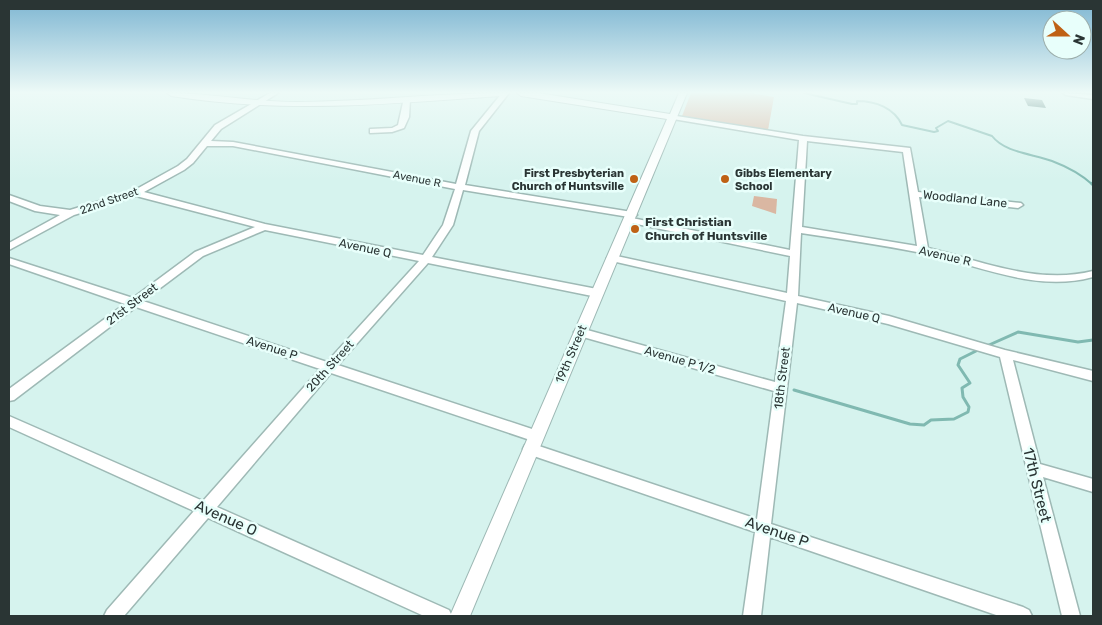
<svg xmlns="http://www.w3.org/2000/svg" width="1102" height="625" font-family="Rubik,sans-serif">
	<style>
		.green { fill: #dab7a2 }
		.lines { fill: none; stroke-linecap: round; stroke-linejoin: round }
		.stream-far2 { stroke: #80b9b1; stroke-width: 2 }
		.stream-far1 { stroke: #80b9b1; stroke-width: 2.5 }
		.stream { stroke: #80b9b1; stroke-width: 3 }
		.building { fill: #15504a }
		.minor-casing { stroke: #9eb9b5; stroke-width: 3 }
		.tertiary-casing { stroke: #9eb9b5; stroke-width: 2 }
		.minor { fill: #fff; fill-rule: evenodd }
		.tertiary { fill: #fff; fill-rule: evenodd }
		.poi-dot { fill: #bf6115; stroke: #e8fffb; stroke-width: 2 }
		.labels { text-anchor: middle; dominant-baseline: central; stroke-width: 5; stroke-linejoin: round; paint-order: stroke }
		.far-poi-label { font-size: 11px; font-weight: bold; fill: #2a3534; stroke: #e8fffb; text-anchor: end }
		.far-street-label { font-size: 11px; fill: #2a3534; stroke: #e8fffb }
		.street-label { font-size: 12px; fill: #2a3534; stroke: #e8fffb }
		.poi-label { font-size: 12px; font-weight: bold; fill: #2a3534; stroke: #e8fffb; text-anchor: start }
		.near-street-label { font-size: 15px; fill: #2a3534; stroke: #e8fffb }
	</style>
	<rect width="100%" height="100%" fill="#d6f3ee"/>
	<g class="green">
		<polygon points="691,93 750,93 774,97 768,130 682,116"/>
		<polygon points="754,196 777,199 776,214 752,206"/>
	</g>
	<g class="lines">
		<path class="stream-far2" d="M 804,93 L 852,104 L 857,104 L 857,101 C 876,101 894,108 902,125 L 934,132 L 938,131 L 936,128 L 948,121 L 992,136 C 1005,153 1034,154 1052,161 C 1068,167 1081,174 1093,185"/>
		<polyline class="stream-far1" points="1091,183 1093,185"/>
		<g class="stream">
			<polyline points="989,345 1018,332 1078,342 1093,340"/>
			<polyline points="794,390 910,424 924,425 931,420 954,419 968,412 969,407 963,397 962,388 970,383 958,365 960,359 976,351"/>
		</g>
	</g>
	<polygon class="building" points="1024,98 1042,100 1046,108 1028,106"/>
	<g class="lines">
		<defs>
			<g id="minor">
				<path d="M 270,93 L 278,93 L 221,129 L 211,141 L 233,142 L 456,184 L 471,131 L 502,93 L 509,93 L 479,131 L 465,185 L 632,212 L 637,215 L 632,218 L 790,250 L 799,140 L 673,119 L 669,117 L 670,115 L 803,136 L 910,148 L 918,192 L 1021,203 L 1023,205 L 1018,208 L 919,197 L 928,248 C 982,261 1037,285 1093,271 L 1093,277 C 1035,293 979,265 922,253 C 882,245 841,239 801,233 L 798,296 L 889,316 L 1005,350 L 1093,371 L 1093,381 L 1013,360 L 1040,464 L 1093,479 L 1093,492 L 1043,477 L 1080,616 L 1062,616 L 1000,357 L 888,324 L 797,303 L 771,524 L 1023,607 L 1029,610 L 1032,616 L 999,616 L 770,537 L 761,616 L 743,616 L 755,532 L 525,453 L 523,449 L 525,445 L 530,443 L 757,519 L 774,391 L 576,335 L 574,332 L 580,328 L 775,382 L 786,301 L 612,261 L 607,258 L 612,255 L 787,293 L 790,256 L 627,222 L 625,220 L 629,217 L 463,190 L 453,225 L 432,257 L 597,289 L 602,293 L 601,296 L 597,297 L 428,263 L 338,365 L 541,432 L 543,436 L 541,440 L 536,442 L 331,373 L 217,507 L 449,610 L 452,616 L 424,616 L 208,518 L 124,616 L 104,616 L 107,610 L 194,511 L 9,427 L 9,416 L 203,501 L 320,369 L 136,307 L 14,400 L 9,401 L 9,389 L 125,304 L 9,264 L 9,258 L 133,298 L 195,252 L 255,227 L 136,196 L 74,215 L 9,250 L 9,243 L 60,215 L 35,211 L 9,201 L 9,195 L 40,206 L 70,210 L 133,191 L 178,166 L 187,159 L 215,125 ZM 807,141 L 903,152 L 917,246 L 802,227 ZM 207,146 L 233,146 L 455,189 L 443,225 L 423,255 L 265,224 L 144,192 L 184,170 L 193,163 ZM 265,230 L 419,261 L 327,362 L 143,301 L 203,256 Z"/>
				<polygon points="1063,93 1093,95 1093,99 1066,95"/>
				<polygon points="404,98 410,99 409,117 404,128 392,132 370,133 370,129 392,128 398,125"/>
			</g>
			<g id="tertiary">
				<path d="M 167,93 C 210,93 252,102 296,102 C 365,102 434,93 504,93 L 500,96 C 387,104 284,114 171,96 Z"/>
				<polygon points="517,93 538,93 670,114 679,93 687,93 470,616 450,616 667,119 521,96"/>
			</g>
		</defs>
		<use href="#minor" class="minor-casing"/>
		<use href="#tertiary" class="tertiary-casing"/>
		<use href="#minor" class="minor"/>
		<use href="#tertiary" class="tertiary"/>
	</g>
	<linearGradient id="sky" x2="0" y2="1"><stop stop-color="#7eb6d2"/><stop offset="0.51" stop-color="#edfaf7"/><stop offset="1" stop-color="#edfaf7" stop-opacity="0"/></linearGradient>
	<rect width="1102" height="181" fill="url(#sky)"/>
	<g class="poi-dot">
		<circle cx="634" cy="179" r="5"/>
		<circle cx="725" cy="179" r="5"/>
		<circle cx="635" cy="229" r="5"/>
	</g>
	<g class="labels">
		<g class="far-poi-label">
			<text x="624" y="173">First Presbyterian<tspan x="624" dy="13">Church of Huntsville</tspan></text>
			<text x="735" y="173" text-anchor="start">Gibbs Elementary<tspan x="735" dy="13">School</tspan></text>
		</g>
		<g class="far-street-label">
			<text transform="translate(417 179) rotate(11)">Avenue R</text>
			<text transform="translate(109 201) rotate(-19)">22nd Street</text>
		</g>
		<g class="street-label">
			<text transform="translate(965 199) rotate(6)">Woodland Lane</text>
			<text transform="translate(365 248) rotate(12)">Avenue Q</text>
			<text transform="translate(945 256) rotate(13)">Avenue R</text>
			<text transform="translate(132 304) rotate(-37)">21st Street</text>
			<text transform="translate(854 313) rotate(13)">Avenue Q</text>
			<text transform="translate(272 348) rotate(18)">Avenue P</text>
			<text transform="translate(571 354) rotate(-67)">19th Street</text>
			<text transform="translate(680 360) rotate(16)">Avenue P 1/2</text>
			<text transform="translate(330 366) rotate(-48)">20th Street</text>
			<text transform="translate(782 378) rotate(-83)">18th Street</text>
		</g>
		<g class="poi-label">
			<text x="645" y="222">First Christian<tspan x="645" dy="14">Church of Huntsville</tspan></text>
		</g>
		<g class="near-street-label">
			<text transform="translate(1037 485) rotate(76)">17th Street</text>
			<text transform="translate(226 518) rotate(24)">Avenue O</text>
			<text transform="translate(777 532) rotate(19)">Avenue P</text>
		</g>
	</g>
	<rect width="1102" height="625" fill="none" stroke="#2a3534" stroke-width="20"/>
	<g transform="translate(1067 35) rotate(111)"><circle r="24" fill="#e8fffb" stroke="#9caeab"/>
	<path d="M0-4L9 19L0 12L-9 19Z" fill="#bf6115"/>
	<text y="-8" font-size="14" font-weight="bold" text-anchor="middle" fill="#2a3534">N</text>
	</g>
</svg>
